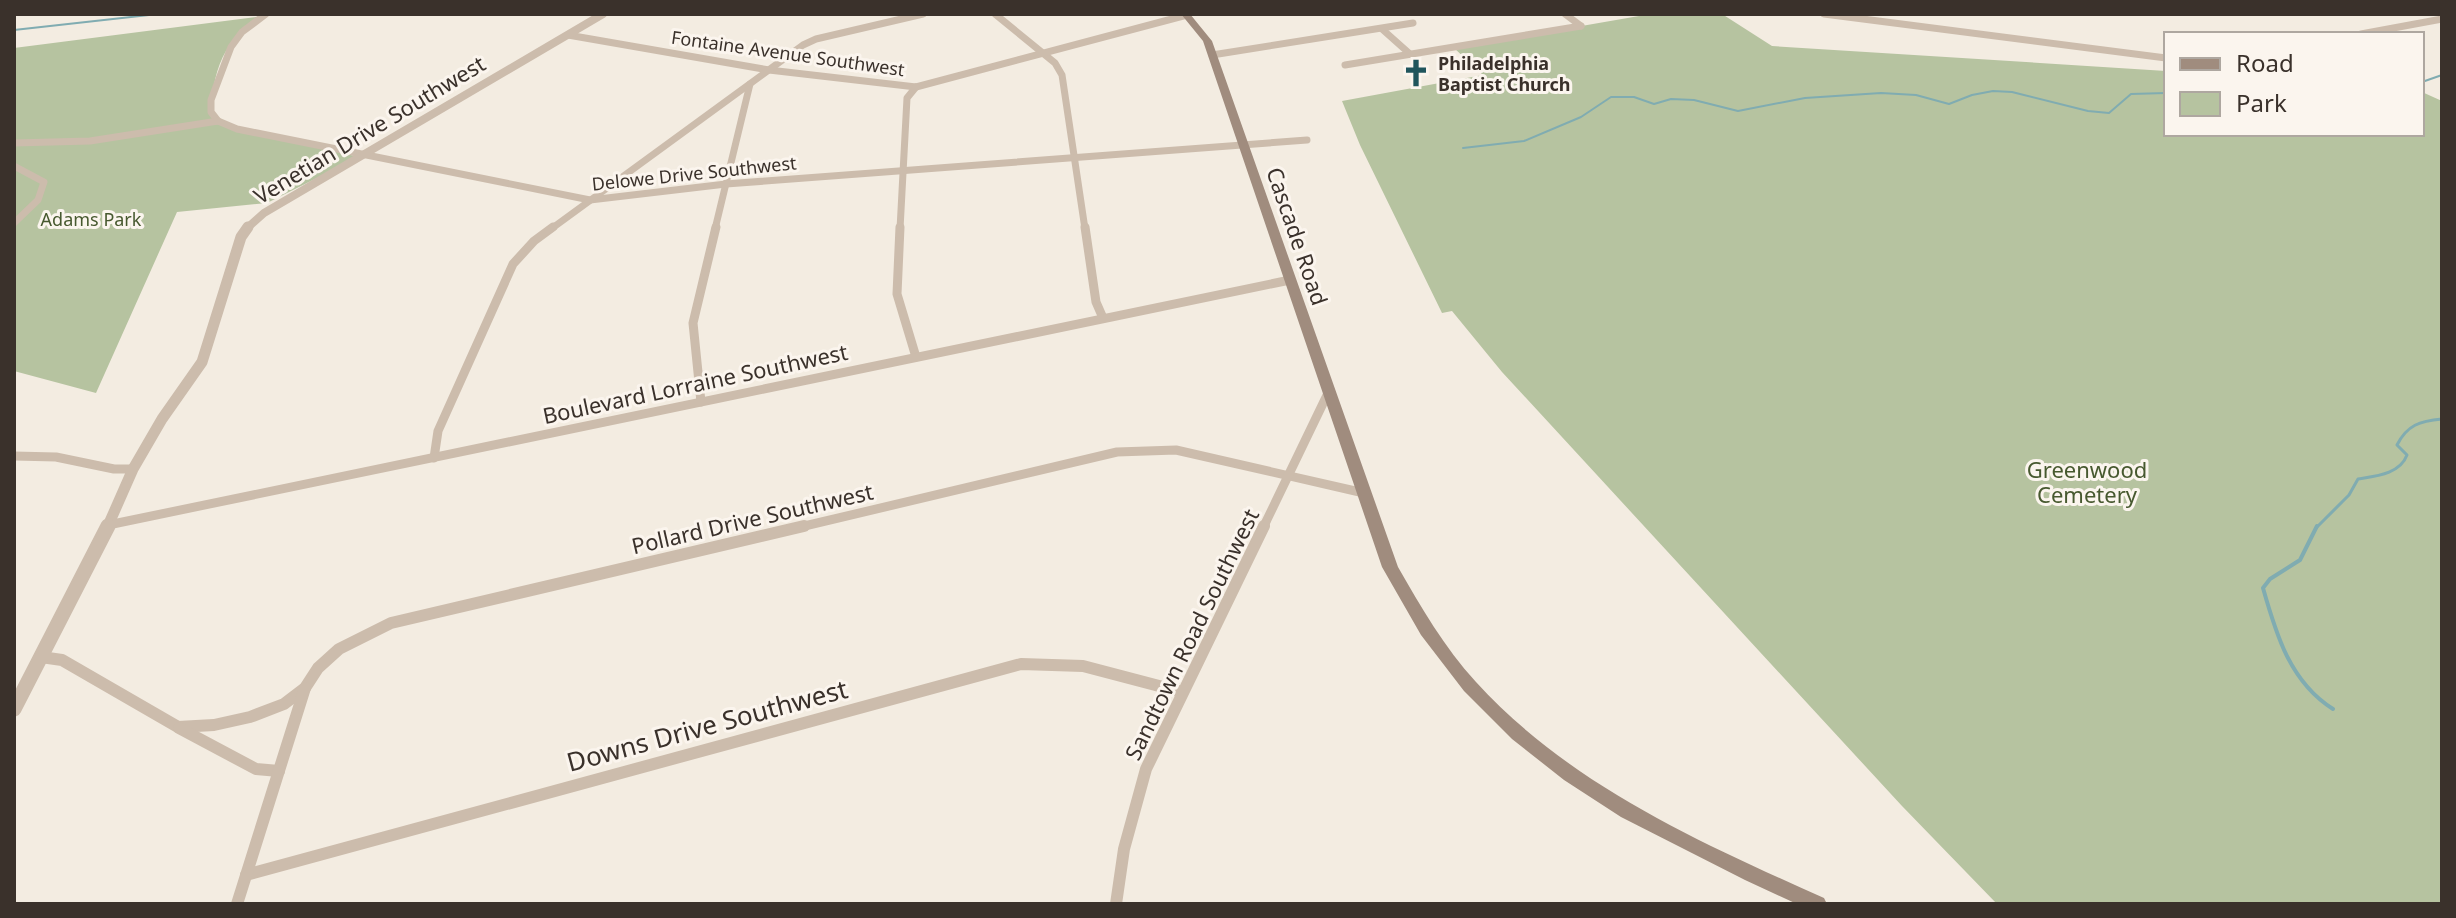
<svg xmlns="http://www.w3.org/2000/svg" width="2456" height="918" font-family="'Noto Sans',sans-serif">
	<style>
		.green { fill: #b6c3a0 }
		.lines { fill: none; stroke-linecap: round; stroke-linejoin: round }
		.stream-far2 { stroke: #80acb1; stroke-width: 2 }
		.stream-far1 { stroke: #80acb1; stroke-width: 3 }
		.stream { stroke: #80acb1; stroke-width: 4 }
		.minor-far2 { stroke: #ccbcac; stroke-width: 7 }
		.minor-far1 { stroke: #ccbcac; stroke-width: 9 }
		.minor { stroke: #ccbcac; stroke-width: 12 }
		.tertiary-far2 { stroke: #ccbcac; stroke-width: 8 }
		.tertiary-far1 { stroke: #ccbcac; stroke-width: 11 }
		.tertiary { stroke: #ccbcac; stroke-width: 15 }
		.secondary { fill: #a08c7e; fill-rule: evenodd }
		.labels { text-anchor: middle; dominant-baseline: central; stroke-width: 6; stroke-linejoin: round; paint-order: stroke }
		.far-street-label { font-size: 18px; fill: #3a312b; stroke: #fbf5ee }
		.far-poi-label { font-size: 18px; font-weight: bold; fill: #3a312b; stroke: #fbf5ee; text-anchor: start }
		.far-park-label { font-size: 18px; fill: #47592f; stroke: #fbf5ee }
		.street-label { font-size: 22px; fill: #3a312b; stroke: #fbf5ee }
		.park-label { font-size: 22px; fill: #47592f; stroke: #fbf5ee }
		.near-street-label { font-size: 26px; fill: #3a312b; stroke: #fbf5ee }
	</style>
	<rect width="100%" height="100%" fill="#f3ece1"/>
	<g class="green">
		<polygon points="1637,14 1722,14 1772,46 2166,71 2166,134 2422,134 2422,92 2442,101 2442,904 1997,904 1902,806 1502,372 1452,311 1442,313 1360,145 1342,101 1483,75 1454,48 1639,16"/>
		<path d="M 264,16 C 253,25 239,34 230,45 C 215,65 208,101 216,123 L 359,157 L 267,203 L 177,212 L 96,393 L 14,371 L 14,48 Z"/>
	</g>
	<g class="lines">
		<g class="stream-far2">
			<polyline points="14,30 158,14"/>
			<polyline points="2422,82 2442,75"/>
			<polyline points="1463,148 1524,141 1581,117 1611,97 1634,97 1654,104 1671,99 1694,100 1738,111 1805,98 1881,93 1916,95 1949,104 1972,95 1993,91 2012,92 2088,111 2109,113 2131,94 2166,93"/>
		</g>
		<path class="stream-far1" d="M 2316,528 L 2349,495 L 2358,479 C 2376,476 2400,474 2407,455 L 2397,445 C 2407,425 2420,421 2442,419"/>
		<path class="stream" d="M 2317,526 L 2300,560 L 2270,579 L 2263,588 C 2276,634 2290,682 2333,709"/>
		<g class="minor-far2">
			<polyline points="995,14 1055,63 1062,75 1085,229"/>
			<polyline points="1565,14 1581,26"/>
			<polyline points="1824,14 2166,58"/>
			<polyline points="1382,29 1410,54"/>
			<polyline points="2361,34 2442,19"/>
			<polyline points="568,35 769,70 916,87 1187,15"/>
			<polyline points="1212,55 1413,23"/>
			<polyline points="1345,65 1581,26"/>
			<polyline points="218,121 211,112 211,100 231,47 242,32 266,14"/>
			<polyline points="14,143 90,141 218,121 237,129 590,200 726,184 1307,140"/>
			<polyline points="14,166 44,182 38,200 14,223"/>
			<polyline points="551,229 803,45 816,39 923,14"/>
			<polyline points="715,229 750,84"/>
			<polyline points="900,229 907,98 916,87"/>
		</g>
		<g class="minor-far1">
			<polyline points="900,227 897,294 916,357"/>
			<polyline points="1085,227 1096,302 1103,318"/>
			<polyline points="701,402 693,323 716,227"/>
			<polyline points="14,456 56,457 114,469 133,469"/>
			<polyline points="434,458 438,431 513,264 534,241 553,227"/>
			<polyline points="108,525 1290,280"/>
			<polyline points="796,528 1117,452 1176,450 1364,493"/>
			<polyline points="1263,528 1329,391"/>
		</g>
		<g class="minor">
			<polyline points="41,657 62,660 178,727 214,725 250,717 284,704 305,688 318,668 339,649 391,623 804,526"/>
			<polyline points="179,728 256,769 279,771"/>
			<polyline points="246,875 1021,664 1083,666 1182,692"/>
			<polyline points="237,904 305,688"/>
			<polyline points="1116,904 1124,849 1146,769 1264,526"/>
		</g>
		<polyline class="tertiary-far2" points="246,229 264,213 603,14"/>
		<polyline class="tertiary-far1" points="107,528 133,469 162,419 202,362 241,237 248,227"/>
		<polyline class="tertiary" points="14,709 108,526"/>
		<path class="secondary" d="M 1181,14 L 1190,14 L 1212,41 L 1398,567 C 1421,607 1444,647 1476,682 C 1570,785 1699,842 1824,898 L 1827,904 L 1797,904 L 1745,880 L 1621,817 L 1564,780 L 1512,739 L 1464,691 L 1421,635 L 1382,567 L 1203,41 Z"/>
	</g>
	<defs>
		<symbol id="church-bare" viewBox="-9 -9 18 18"><path d="M-1.2-6h2.4v3.5h3.3v2.4h-3.3V6h-2.4V-.1h-3.3v-2.4h3.3Z" fill="#20555c" stroke="#fbf5ee" stroke-width="2.5" paint-order="stroke"/></symbol>
	</defs>
	<g fill-rule="evenodd">
		<use href="#church-bare" x="1396" y="53" width="40" height="40"/>
	</g>
	<g class="labels">
		<g class="far-street-label">
			<text transform="translate(788 53) rotate(8)">Fontaine Avenue Southwest</text>
			<text transform="translate(694 173) rotate(-6)">Delowe Drive Southwest</text>
		</g>
		<g class="far-poi-label">
			<text x="1438" y="63">Philadelphia<tspan x="1438" dy="21">Baptist Church</tspan></text>
		</g>
		<g class="far-park-label">
			<text x="91" y="219">Adams Park</text>
		</g>
		<g class="street-label">
			<text transform="translate(369 129) rotate(-31)">Venetian Drive Southwest</text>
			<text transform="translate(1298 236) rotate(71)">Cascade Road</text>
			<text transform="translate(695 383) rotate(-12)">Boulevard Lorraine Southwest</text>
			<text transform="translate(752 518) rotate(-13)">Pollard Drive Southwest</text>
			<text transform="translate(1191 634) rotate(-64)">Sandtown Road Southwest</text>
		</g>
		<g class="park-label">
			<text x="2087" y="469">Greenwood<tspan x="2087" dy="25">Cemetery</tspan></text>
		</g>
		<g class="near-street-label">
			<text transform="translate(707 725) rotate(-15)">Downs Drive Southwest</text>
		</g>
	</g>
	<rect width="2456" height="918" fill="none" stroke="#3a312b" stroke-width="32"/>
	<rect x="2164" y="32" width="260" height="104" fill="#fbf5ee" stroke="#aea7a0" stroke-width="2"/>
	<rect x="2180" y="58" width="40" height="12" fill="#a08c7e" stroke="#aea7a0" stroke-width="2"/>
	<text x="2236" y="72" font-size="24" fill="#3a312b">Road</text>
	<rect x="2180" y="92" width="40" height="24" fill="#b6c3a0" stroke="#aea7a0" stroke-width="2"/>
	<text x="2236" y="112" font-size="24" fill="#3a312b">Park</text>
</svg>
